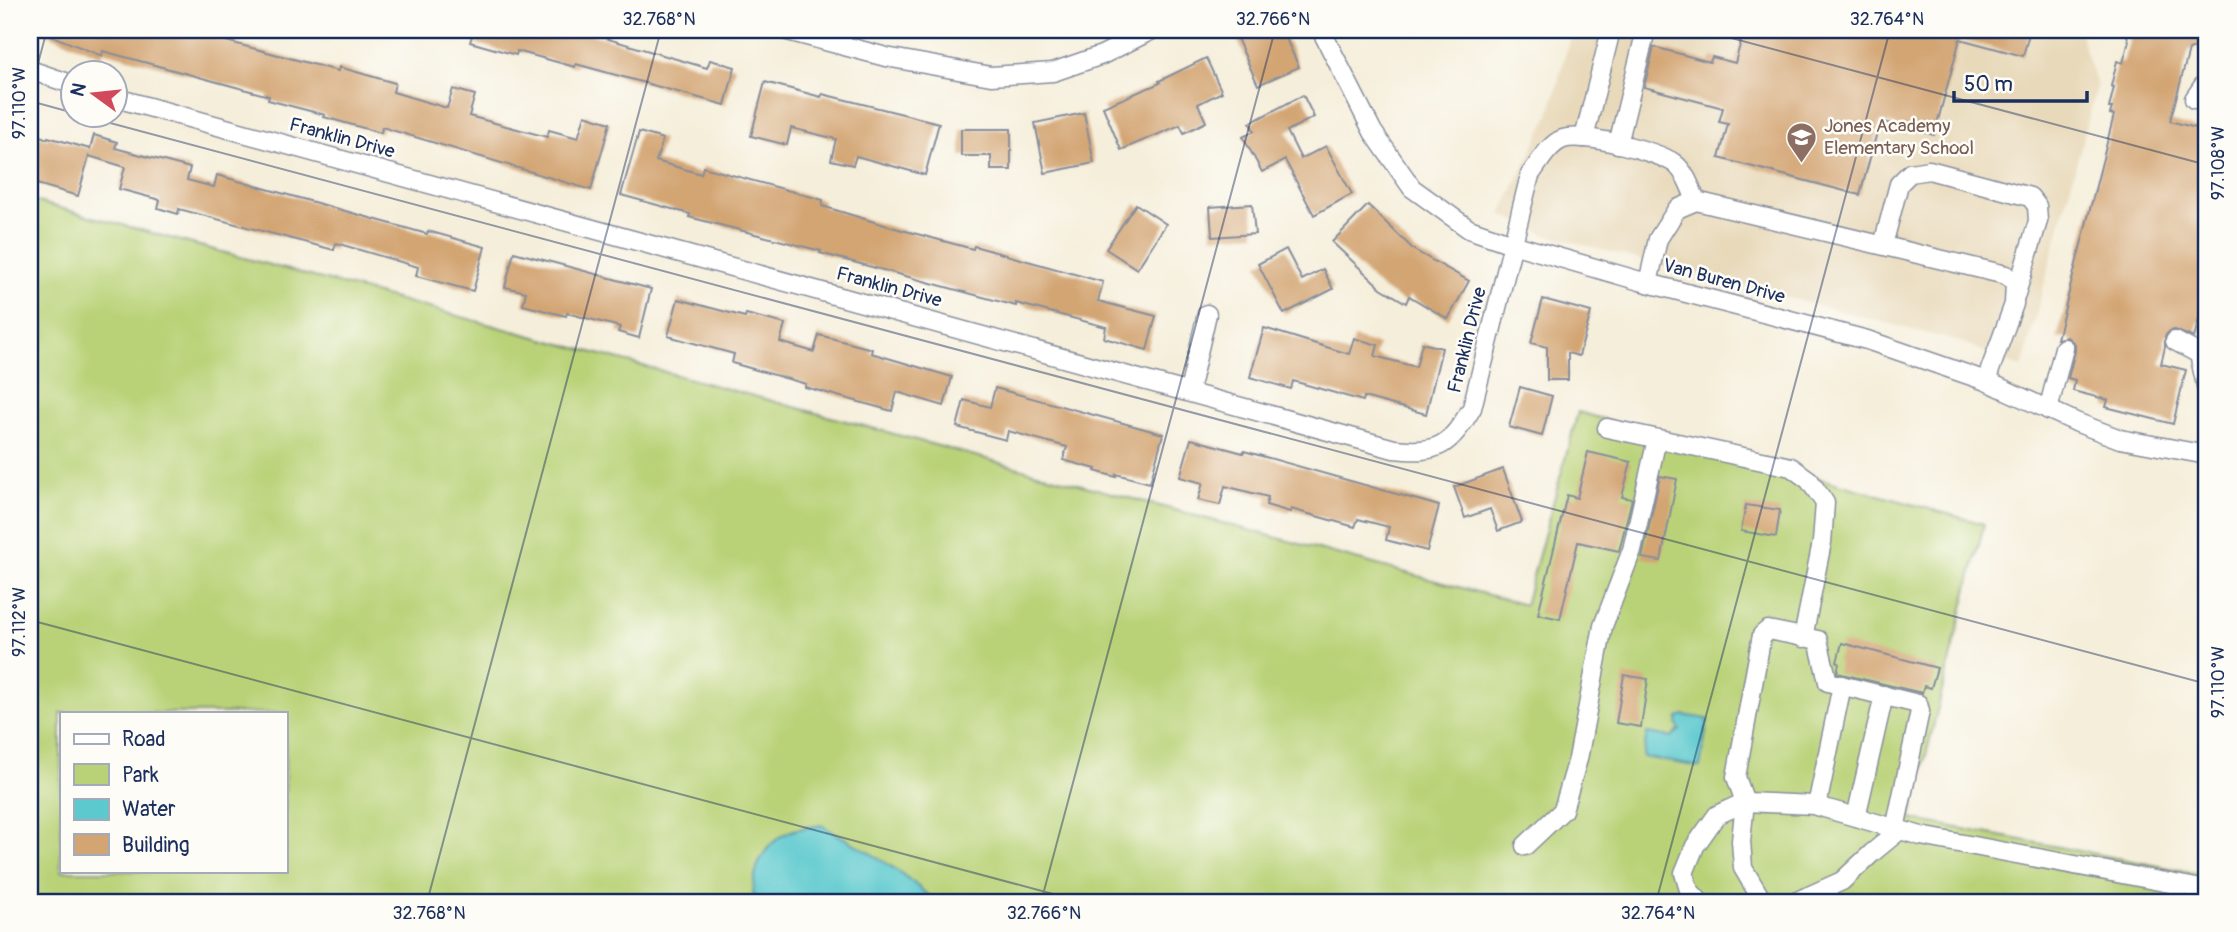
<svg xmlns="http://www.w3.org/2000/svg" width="2237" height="932" font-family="Pangolin,sans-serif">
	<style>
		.built { fill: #e8d9ba }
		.green { fill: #b9d277; stroke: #6a806a; stroke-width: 2; fill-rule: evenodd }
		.water { fill: #5bc9ce; stroke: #3b7c96; stroke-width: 2 }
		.building { fill: #d3a573 }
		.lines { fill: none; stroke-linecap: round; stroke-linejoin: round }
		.minor-casing { stroke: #888e9c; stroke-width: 21 }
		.minor { stroke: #fff; stroke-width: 18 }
		.ticks { fill: none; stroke: #1b2f5e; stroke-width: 2; stroke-opacity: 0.45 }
		.labels { text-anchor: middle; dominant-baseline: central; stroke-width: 5; stroke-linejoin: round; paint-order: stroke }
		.education-label { font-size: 19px; fill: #785e54; stroke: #fdfcf7; text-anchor: start }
		.street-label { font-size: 19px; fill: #1b2f5e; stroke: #fdfcf7 }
		.neatline { fill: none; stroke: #1b2f5e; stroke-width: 2.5 }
		.ticks-label { font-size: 18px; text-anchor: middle; fill: #1b2f5e }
	</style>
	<rect width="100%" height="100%" fill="#fdfcf7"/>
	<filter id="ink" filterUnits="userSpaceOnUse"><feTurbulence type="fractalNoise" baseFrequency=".0143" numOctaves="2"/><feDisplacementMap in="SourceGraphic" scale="14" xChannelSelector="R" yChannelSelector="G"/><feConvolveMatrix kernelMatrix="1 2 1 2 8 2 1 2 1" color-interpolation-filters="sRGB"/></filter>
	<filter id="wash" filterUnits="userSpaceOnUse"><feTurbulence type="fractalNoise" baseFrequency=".00686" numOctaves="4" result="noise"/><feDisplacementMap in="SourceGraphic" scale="28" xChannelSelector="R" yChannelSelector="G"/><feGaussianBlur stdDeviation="1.57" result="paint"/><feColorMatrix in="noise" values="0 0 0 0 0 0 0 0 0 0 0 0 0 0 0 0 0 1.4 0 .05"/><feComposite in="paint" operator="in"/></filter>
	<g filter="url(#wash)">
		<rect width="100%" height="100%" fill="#f5eeda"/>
		<polygon class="built" points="1572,30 2079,30 2097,86 2022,368 1964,343 1546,235 1501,214 1549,115"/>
		<path class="green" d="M 30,200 L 1525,605 L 1578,412 L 1984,524 L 1910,819 L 2207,875 L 2207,902 L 30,902 ZM 61,713 L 285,713 L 285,871 L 61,871 Z"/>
		<g class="water">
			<polygon points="1683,715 1708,719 1700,767 1643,757 1647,733 1671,737 1680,730 1677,725 1678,718"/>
			<path d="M 821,825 C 862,848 902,869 935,902 L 754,902 C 750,872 763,841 794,830 C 802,828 812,827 821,825 Z"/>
		</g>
		<g id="blocks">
			<g class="building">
				<polygon points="37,30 185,30 338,71 339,67 395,83 393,92 447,108 453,89 475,95 469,116 547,137 549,130 578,138 585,115 610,123 591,190 382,127 381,133 324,117 325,115 268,100 269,96 103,51 102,56"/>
				<polygon points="474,30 585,30 584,32 707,68 710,60 735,67 725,105 576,64 575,67 517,51 516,55 470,42"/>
				<polygon points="1243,30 1282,30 1299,67 1258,85 1235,34"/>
				<polygon points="1744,30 2030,30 2023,56 1960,39 1934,135 1880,121 1860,195 1719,158 1728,124 1719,122 1723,108 1644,87 1654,47 1710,62 1712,57 1735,63"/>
				<polygon points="2125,30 2207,30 2207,44 2189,50 2170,121 2207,131 2207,336 2204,337 2199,319 2194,338 2175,330 2170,331 2165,336 2165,347 2161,364 2186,370 2173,424 2106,407 2108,400 2073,391 2075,380 2068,378 2075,351 2075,344 2067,337 2057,339 2114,115 2110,114 2112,108 2109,108 2114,87 2111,86 2117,61 2123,63 2129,41"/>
				<polygon points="1206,58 1222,92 1198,104 1206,122 1184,133 1180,125 1121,150 1103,107 1160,83 1159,81"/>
				<polygon points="765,82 821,97 822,94 939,123 925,175 856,156 853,165 831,160 836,139 791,128 787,145 751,136"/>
				<polygon points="1303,95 1314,117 1287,131 1301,159 1326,146 1352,194 1314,215 1285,160 1262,172 1243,137 1254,131 1250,123"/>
				<polygon points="1084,113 1094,163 1045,173 1035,123"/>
				<polygon points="961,129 1011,129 1011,170 991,170 991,156 961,156"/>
				<polygon points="30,131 47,139 48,137 90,149 94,135 117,142 115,148 190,168 187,180 214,187 217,175 427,234 428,231 485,247 473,291 416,276 418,267 336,243 334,250 179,209 178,214 158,208 160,200 119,189 125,167 89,156 78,196 30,182"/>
				<polygon points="639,132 663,139 656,161 701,174 703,167 823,200 822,206 891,227 973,249 974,246 1103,282 1098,301 1156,316 1147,350 1104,338 1106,327 1016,303 1016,306 894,273 820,253 821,251 689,217 690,214 621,195"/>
				<polygon points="1136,204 1166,224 1137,269 1106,249"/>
				<polygon points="1252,204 1255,234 1212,237 1210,207"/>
				<polygon points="1368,205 1414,250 1469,281 1448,319 1409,296 1406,303 1381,288 1332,242"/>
				<polygon points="1286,249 1302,280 1323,269 1333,289 1284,314 1258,264"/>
				<polygon points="514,252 651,289 639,338 618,332 620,327 567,313 566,316 523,305 526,292 505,287"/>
				<polygon points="678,299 745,317 746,314 785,324 780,342 814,352 819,335 872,349 871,353 952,377 944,406 897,392 892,411 805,387 806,384 732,363 734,354 668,336"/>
				<polygon points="1543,299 1591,312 1579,356 1568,353 1568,380 1547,380 1547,347 1531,343"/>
				<polygon points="1264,328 1349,354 1354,338 1378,345 1375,356 1416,367 1422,343 1442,348 1426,414 1364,397 1363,401 1293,381 1291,389 1250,377"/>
				<polygon points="1520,387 1552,396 1542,436 1509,427"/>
				<polygon points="995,388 1163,434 1150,483 1116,474 1116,477 1095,471 1096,469 1063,460 1067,447 1008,431 1006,440 957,427 964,400 990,407"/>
				<polygon points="1191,439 1243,453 1244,451 1439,506 1427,551 1386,540 1389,527 1358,519 1355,527 1291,509 1290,512 1266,505 1268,497 1225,486 1220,505 1198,500 1203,483 1180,477"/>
				<polygon points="1588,452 1631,462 1622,497 1632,499 1619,551 1578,542 1560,619 1538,614 1567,495 1577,498"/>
				<polygon points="1503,469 1522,522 1498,531 1490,509 1465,518 1454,487"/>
				<polygon points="1660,476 1677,479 1661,561 1642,558"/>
				<polygon points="1746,505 1780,510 1776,537 1741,531"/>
				<polygon points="1842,643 1937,668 1931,688 1924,686 1922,693 1837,673 1839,663 1837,662"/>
				<polygon points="1624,675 1648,679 1641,727 1616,723"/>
			</g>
		</g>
	</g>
	<g filter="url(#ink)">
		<use href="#blocks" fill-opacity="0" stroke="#888e9c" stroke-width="2"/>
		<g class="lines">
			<defs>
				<g id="minor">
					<polyline points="784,30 886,57 991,76 1053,72 1102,55 1152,30"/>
					<polyline points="1321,30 1373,132 1412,188 1469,229 1512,244 1640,281 1867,340 1986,381 2078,423 2120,439 2207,455"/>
					<polyline points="30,70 74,85"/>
					<path d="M 116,98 L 1394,449 C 1439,454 1449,446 1472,408 L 1530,175 C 1539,163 1549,144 1563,139 C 1582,132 1657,151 1674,163 C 1685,171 1691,188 1696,201"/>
					<polyline points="2194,99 2207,80"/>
					<polyline points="1584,138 1611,30"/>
					<polyline points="1618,144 1646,30"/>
					<polyline points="1883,245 1899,184 1910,173 1929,170 2030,197 2037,206 2038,221 2016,294"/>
					<polyline points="1648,283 1658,239 1677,209 1696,201 2006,275 2015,282 2014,304 1986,381"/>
					<polyline points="2175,341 2199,354 2207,390"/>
					<polyline points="1189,391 1207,314"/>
					<polyline points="2048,410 2064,348"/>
					<polyline points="1607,428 1791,467 1809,480 1825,503 1822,542 1803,638"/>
					<polyline points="1817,806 1842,685"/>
					<polyline points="1856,817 1884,695"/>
					<polyline points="1525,846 1563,810 1578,759 1603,626 1632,550 1657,439"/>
					<polyline points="1700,902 1689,890 1684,873 1695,846 1717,815 1745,802 1814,805 1921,836 2207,890"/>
					<polyline points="1763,902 1743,868 1741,841 1745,802 1736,777 1762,635 1768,630 1818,640 1828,682 1918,704 1920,711 1895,829"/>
					<polyline points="1795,902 1842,881 1872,853 1900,830"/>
				</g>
			</defs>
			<use href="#minor" class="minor-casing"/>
			<use href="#minor" class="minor"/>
		</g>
	</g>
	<path class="ticks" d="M 1701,30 L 2207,165M 30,93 L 47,30M 30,101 L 74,113M 84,116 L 2207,684M 30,620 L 1083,902M 427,902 L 661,30M 1041,902 L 1275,30M 1656,902 L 1890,30"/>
	<defs>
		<symbol id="school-pin" viewBox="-11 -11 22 30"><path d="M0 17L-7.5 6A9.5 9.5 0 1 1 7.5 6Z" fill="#8d6e63" stroke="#fdfcf7"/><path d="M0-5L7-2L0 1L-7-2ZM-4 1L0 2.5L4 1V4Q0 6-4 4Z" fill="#fff"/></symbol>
	</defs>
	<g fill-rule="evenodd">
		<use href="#school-pin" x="1784" y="120" width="35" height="47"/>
	</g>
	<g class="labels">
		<g class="education-label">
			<text x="1824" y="126">Jones Academy<tspan x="1824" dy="22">Elementary School</tspan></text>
		</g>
		<g class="street-label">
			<text transform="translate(342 138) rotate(15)">Franklin Drive</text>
			<text transform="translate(1724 281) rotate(15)">Van Buren Drive</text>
			<text transform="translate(889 287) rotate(15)">Franklin Drive</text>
			<text transform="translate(1467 340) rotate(-76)">Franklin Drive</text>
		</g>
	</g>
	<rect width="2237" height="932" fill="none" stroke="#fdfcf7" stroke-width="77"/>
	<rect x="60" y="712" width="228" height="161" fill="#fdfcf7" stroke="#a3aaba" stroke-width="2"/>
	<rect x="74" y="734" width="35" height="10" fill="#ffffff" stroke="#a3aaba" stroke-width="2"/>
	<text x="122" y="746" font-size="21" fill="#1b2f5e">Road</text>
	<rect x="74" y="764" width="35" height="21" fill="#b9d277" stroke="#a3aaba" stroke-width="2"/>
	<text x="122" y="782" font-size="21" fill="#1b2f5e">Park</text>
	<rect x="74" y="799" width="35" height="21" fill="#5bc9ce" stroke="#a3aaba" stroke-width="2"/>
	<text x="122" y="816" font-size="21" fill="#1b2f5e">Water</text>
	<rect x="74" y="834" width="35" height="21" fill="#d3a573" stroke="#a3aaba" stroke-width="2"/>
	<text x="122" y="852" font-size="21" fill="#1b2f5e">Building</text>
	<g transform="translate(94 94) rotate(285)"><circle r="33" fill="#fdfcf7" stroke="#a3aaba" stroke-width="2"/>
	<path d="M0-5L12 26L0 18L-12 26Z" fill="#d1495b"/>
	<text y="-10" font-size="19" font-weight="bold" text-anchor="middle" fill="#1b2f5e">N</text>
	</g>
	<path d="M1954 91v10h133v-10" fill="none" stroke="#1b2f5e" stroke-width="3.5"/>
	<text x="1964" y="91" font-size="21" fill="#1b2f5e" stroke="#fdfcf7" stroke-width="5" paint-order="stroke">50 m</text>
	<rect x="38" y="38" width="2160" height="856" class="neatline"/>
	<g class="ticks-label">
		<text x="659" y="25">32.768°N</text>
		<text x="1273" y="25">32.766°N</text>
		<text x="1887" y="25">32.764°N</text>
		<text transform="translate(19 103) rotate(-90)" y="6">97.110°W</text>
		<text transform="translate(2218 163) rotate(-90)" y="6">97.108°W</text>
		<text transform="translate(19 622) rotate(-90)" y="6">97.112°W</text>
		<text transform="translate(2218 682) rotate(-90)" y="6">97.110°W</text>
		<text x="429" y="919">32.768°N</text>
		<text x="1044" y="919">32.766°N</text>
		<text x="1658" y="919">32.764°N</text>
	</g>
</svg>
